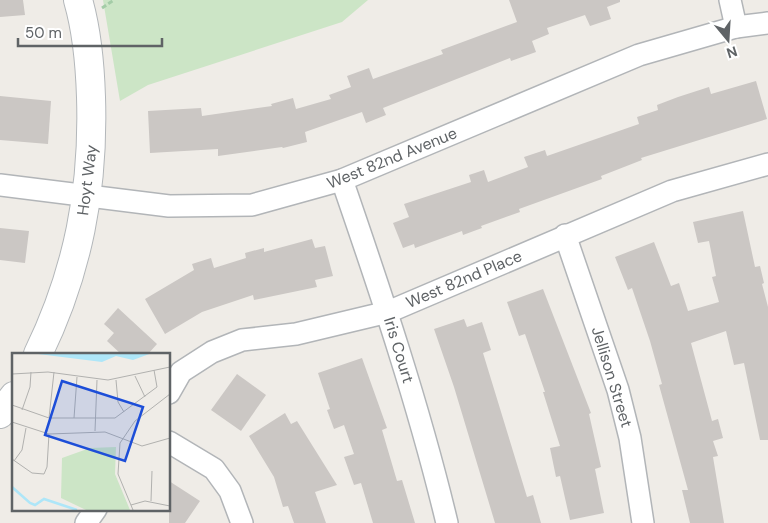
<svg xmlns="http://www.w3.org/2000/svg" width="768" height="523" font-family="'DM Sans',sans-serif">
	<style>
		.green { fill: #cce5c6 }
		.building { fill: #cbc7c4 }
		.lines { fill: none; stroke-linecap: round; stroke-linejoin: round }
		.street-casing { stroke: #b2b5b8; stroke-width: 24 }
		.secondary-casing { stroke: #b3b7ba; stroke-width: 30 }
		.path { stroke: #a4cca7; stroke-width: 3; stroke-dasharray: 5 2.5; stroke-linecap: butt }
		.street { stroke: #fff; stroke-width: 21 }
		.secondary { stroke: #fff; stroke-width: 28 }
		.labels { text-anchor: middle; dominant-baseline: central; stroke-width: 4; stroke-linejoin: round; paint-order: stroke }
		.street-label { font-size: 16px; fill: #5f6366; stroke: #fff }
		.inset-river { fill: none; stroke: #aee6f8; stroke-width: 2.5 }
		.inset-road { fill: none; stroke: #b1b1af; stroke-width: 1 }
		.view { fill: #1d4ed8; fill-opacity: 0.15; stroke: #1d4ed8; stroke-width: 2.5 }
		.inset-edge { fill: none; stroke: #5f6366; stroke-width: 2.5 }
	</style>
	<rect width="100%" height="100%" fill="#efece7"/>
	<polygon class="green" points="103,0 368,0 342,22 148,85 120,101"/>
	<g class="building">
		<polygon points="0,0 23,0 25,15 0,17"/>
		<polygon points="509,0 620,0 620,2 607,7 611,19 590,26 585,15 547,28 549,34 532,41 536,52 511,61 510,58 383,108 386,115 366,123 362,112 305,132 307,142 283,148 282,147 218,156 218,149 150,153 148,111 201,108 202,116 272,106 271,104 293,98 296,109 331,99 329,95 351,87 347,76 369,68 373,79 443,54 441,50 517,22"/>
		<polygon points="756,81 767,119 641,158 642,160 601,176 602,179 519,209 520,212 481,226 482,228 463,235 462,231 415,248 414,244 403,248 393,223 409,217 404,204 471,182 469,175 484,170 488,182 528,167 524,157 545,150 547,156 639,124 637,117 658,110 657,105 678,97 709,87 711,94"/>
		<polygon points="0,96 51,101 48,144 0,140"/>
		<polygon points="743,211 755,267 760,266 764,283 762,284 768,307 768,440 760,440 744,363 734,365 726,331 691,343 712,421 718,419 723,438 713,441 718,456 713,457 724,523 690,523 682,490 688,490 659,385 662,384 650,341 632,288 628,290 615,257 654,242 671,286 679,283 688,311 719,302 712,277 716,276 709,241 698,243 693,222"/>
		<polygon points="0,228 29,231 25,263 0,260"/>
		<polygon points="312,239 315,248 325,246 333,276 315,280 317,287 254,300 253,295 202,312 165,334 145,299 194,270 192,264 211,258 214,268 246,258 245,253 264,248 264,252"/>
		<polygon points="543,289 591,413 589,414 601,467 595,469 604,513 570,520 560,476 556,477 550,448 560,446 543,392 545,392 525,334 519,336 507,302"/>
		<polygon points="118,308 157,344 148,354 121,354 107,341 114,333 104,324"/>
		<polygon points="464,319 467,327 482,322 491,350 483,353 527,497 533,495 541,523 495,523 454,387 434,329"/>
		<polygon points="362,358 387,428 382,430 397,481 402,480 415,523 373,523 361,483 354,485 344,457 354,454 344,425 334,429 327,410 330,409 318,373"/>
		<polygon points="237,374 266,395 241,431 211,410"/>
		<polygon points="285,413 291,424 297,421 337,485 315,492 326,523 294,523 288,506 283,507 274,477 249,436"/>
		<polygon points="169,481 200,501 185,523 169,523"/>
	</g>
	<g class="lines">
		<defs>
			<g id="street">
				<polyline points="730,0 736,27"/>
				<path d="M 342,180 C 381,293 419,406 447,523"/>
				<polyline points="0,185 169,206 252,205 342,180 639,55 736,27 768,23"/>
				<polyline points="565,235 618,390 630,438 643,523"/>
				<polyline points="169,393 181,372 212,352 242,340 296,334 388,312 672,191 768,164"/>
				<polyline points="169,442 214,469 230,491 242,523"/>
				<polyline points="86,523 96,509"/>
			</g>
			<g id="secondary">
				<path d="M 38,354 C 78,272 94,189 91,97 C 90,65 87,31 78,0"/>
				<polyline points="0,414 14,396"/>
			</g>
		</defs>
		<use href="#street" class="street-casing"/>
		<use href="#secondary" class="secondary-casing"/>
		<polyline class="path" points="102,8 114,0"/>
		<use href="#street" class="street"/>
		<use href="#secondary" class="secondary"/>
	</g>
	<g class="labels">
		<g class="street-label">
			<text transform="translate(392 158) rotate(-22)">West 82nd Avenue</text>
			<text transform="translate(87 180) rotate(-83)">Hoyt Way</text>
			<text transform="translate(464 279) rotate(-23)">West 82nd Place</text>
			<text transform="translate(399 350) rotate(73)">Iris Court</text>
			<text transform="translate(612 377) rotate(73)">Jellison Street</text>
		</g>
	</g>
	<g transform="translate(12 353)">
		<rect width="158" height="158" fill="#efece7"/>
		<path d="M 104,94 L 103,121 L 118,157 L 74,157 L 49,145 L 50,105 L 78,95 Z" fill="#cce5c6"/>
		<path d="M 18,0 L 140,0 L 121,7 L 104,3 L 90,9 Z" fill="#aee6f8"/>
		<path class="inset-river" d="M 0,134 L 18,150 L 23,152 L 32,146 L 65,157"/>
		<path class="inset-road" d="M 0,21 L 36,19 L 96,27 L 158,14M 123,23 L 133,44M 104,27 L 106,49 L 112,59M 0,52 L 37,65 L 103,65 L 145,34 L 142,17M 10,57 L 18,34 L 19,19M 37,65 L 42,19M 62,65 L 65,24M 0,69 L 37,81 L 93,79 L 130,93 L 158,85M 83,78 L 85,27M 0,106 L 20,120 L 32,121M 2,108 L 10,97 L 14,75M 32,121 L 35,114 L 37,81M 139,148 L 140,118M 119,152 L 133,148 L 158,153M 121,157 L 106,121 L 108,90 L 123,68 L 158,41"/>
		<path class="view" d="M 50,28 L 131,54 L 113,108 L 33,82 Z"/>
		<rect width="158" height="158" class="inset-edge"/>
	</g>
	<g transform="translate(728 40) rotate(162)" stroke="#ffffff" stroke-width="4" paint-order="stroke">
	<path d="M0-4L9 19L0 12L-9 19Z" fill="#5f6366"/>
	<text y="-8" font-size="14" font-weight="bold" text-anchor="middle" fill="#5f6366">N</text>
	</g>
	<path d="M18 38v8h144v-8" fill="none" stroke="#5f6366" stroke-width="2.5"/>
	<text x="25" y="38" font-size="15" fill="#5f6366" stroke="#ffffff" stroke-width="4" paint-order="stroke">50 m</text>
</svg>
